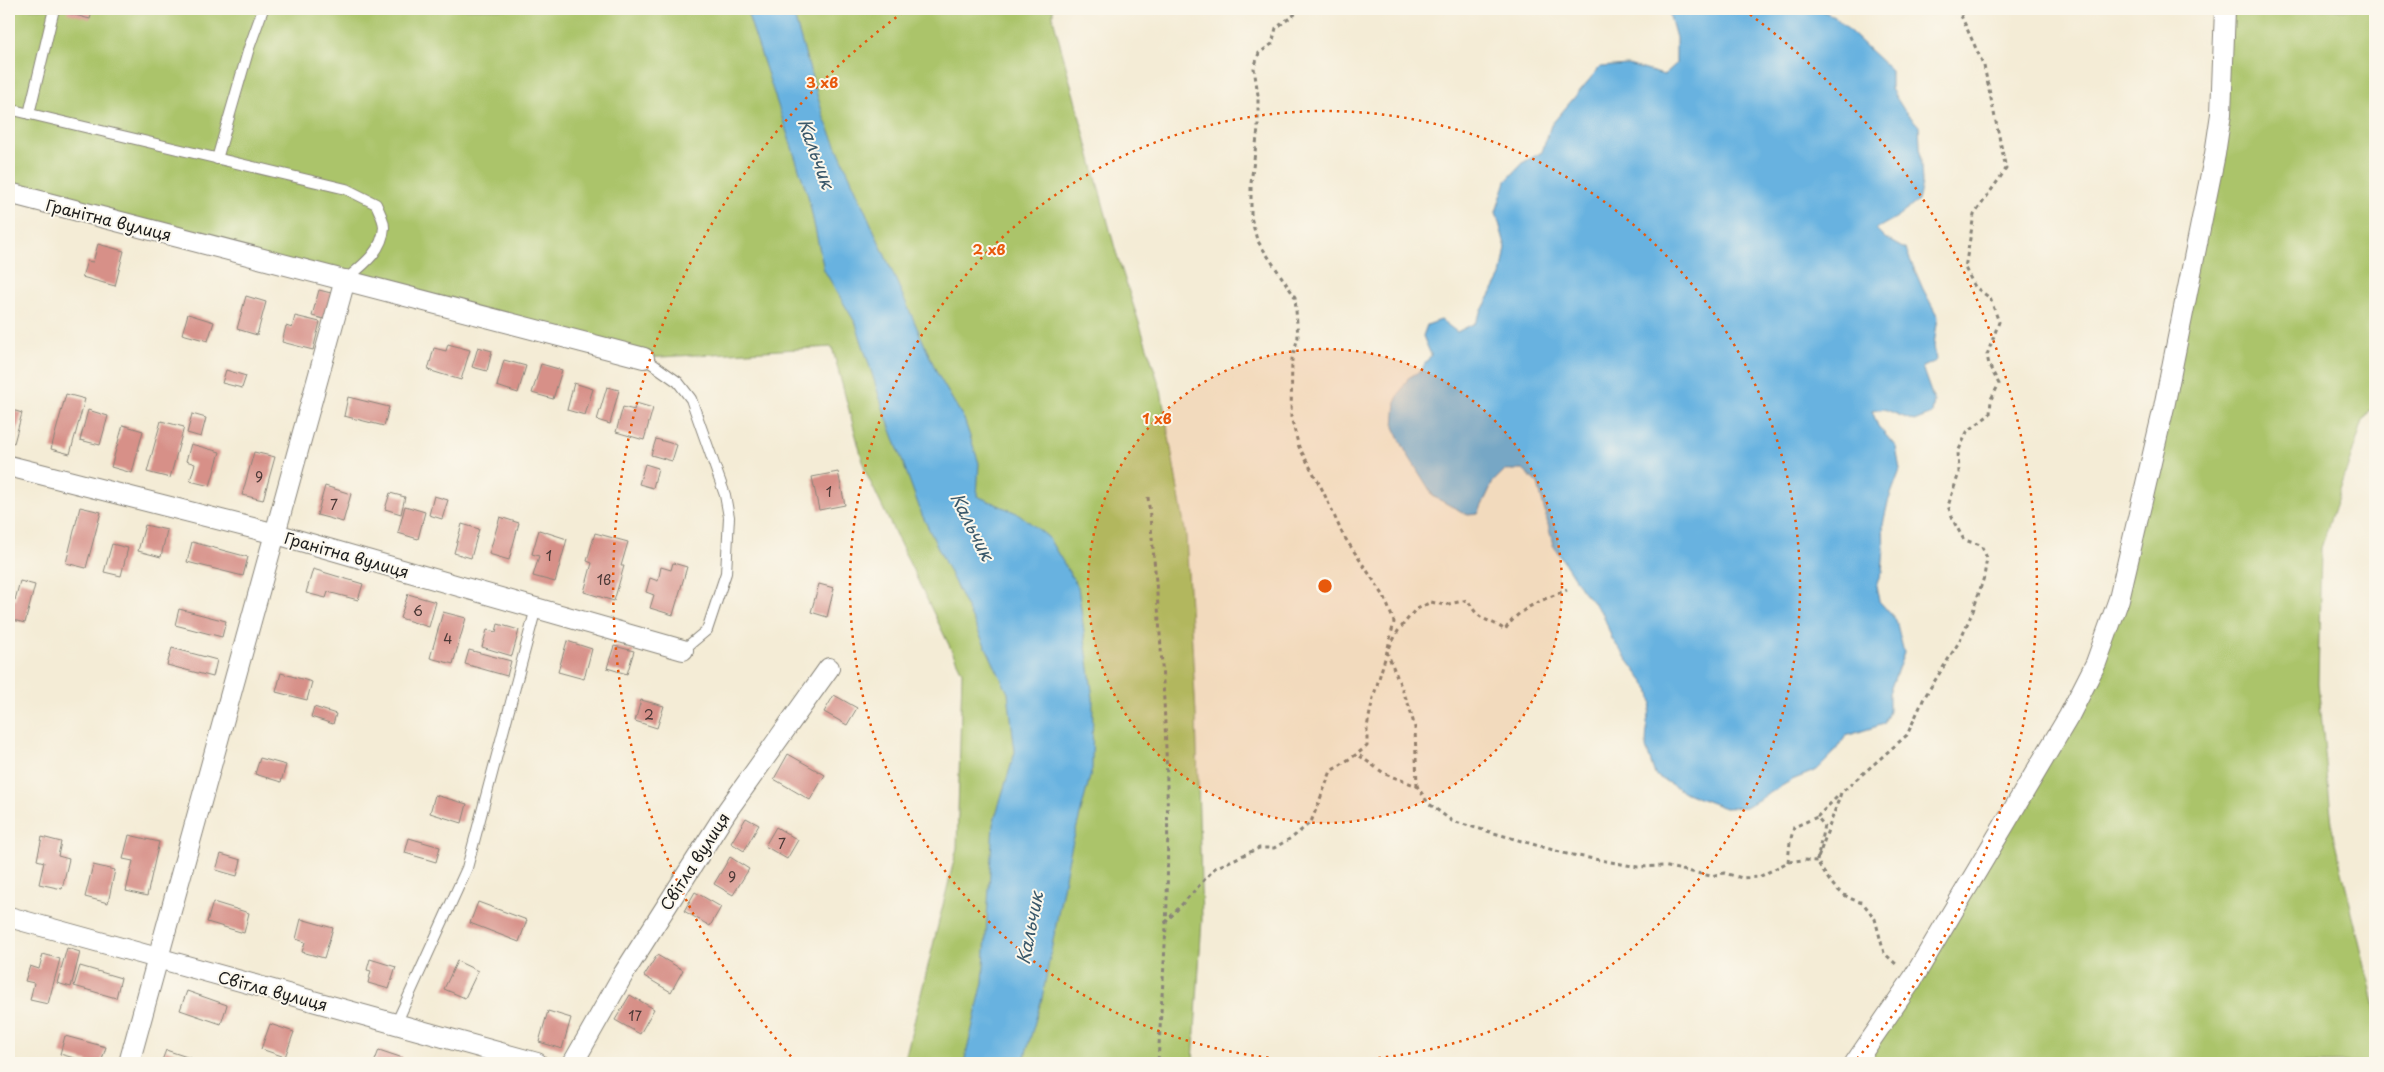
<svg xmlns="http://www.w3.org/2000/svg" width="2384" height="1072" font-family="'Playpen Sans',sans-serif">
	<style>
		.green { fill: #abc46a; stroke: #647043 }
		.water { fill: #67b2e0; stroke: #42677e }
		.building { fill: #d79088 }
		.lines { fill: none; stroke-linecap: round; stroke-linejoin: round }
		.lane-casing { stroke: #888479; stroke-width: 12 }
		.street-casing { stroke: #888479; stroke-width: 22 }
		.path { stroke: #888479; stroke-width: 3; stroke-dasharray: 4 4; stroke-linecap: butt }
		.lane { stroke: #fff; stroke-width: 10 }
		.street { stroke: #fff; stroke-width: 20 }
		.ring { fill: none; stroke: #e8590c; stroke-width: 2.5; stroke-dasharray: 2.5 5 }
		.labels { text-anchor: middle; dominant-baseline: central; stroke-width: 4; stroke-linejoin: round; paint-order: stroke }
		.number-label { font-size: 14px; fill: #4b3937 }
		.street-label { font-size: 16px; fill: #1c1c1c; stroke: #fbf7ec }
		.water-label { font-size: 18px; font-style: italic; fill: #3a586a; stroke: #fbf7ec }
		.centre { fill: #e8590c; stroke: #fbf7ec; stroke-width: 2.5 }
		.ring-label { font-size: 15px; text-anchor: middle; font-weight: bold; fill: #e8590c; stroke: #fbf7ec; stroke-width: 4; stroke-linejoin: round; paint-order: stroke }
	</style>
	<rect width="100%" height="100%" fill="#fbf7ec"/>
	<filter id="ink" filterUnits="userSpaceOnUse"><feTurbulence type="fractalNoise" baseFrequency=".02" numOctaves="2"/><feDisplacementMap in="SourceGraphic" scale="10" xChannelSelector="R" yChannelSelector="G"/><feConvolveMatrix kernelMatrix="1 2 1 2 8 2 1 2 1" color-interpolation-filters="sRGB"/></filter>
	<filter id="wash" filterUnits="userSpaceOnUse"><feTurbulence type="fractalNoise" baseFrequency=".0096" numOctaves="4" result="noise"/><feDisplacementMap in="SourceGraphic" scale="20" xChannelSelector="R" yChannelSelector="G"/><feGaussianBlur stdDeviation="1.12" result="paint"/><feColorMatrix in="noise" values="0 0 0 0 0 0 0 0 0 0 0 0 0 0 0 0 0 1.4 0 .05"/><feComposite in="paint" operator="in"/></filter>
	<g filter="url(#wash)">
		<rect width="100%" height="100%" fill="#f4ecd6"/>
		<g class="green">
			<polygon points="9,9 1053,9 1053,18 1116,252 1161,390 1186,536 1196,714 1202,919 1193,1063 904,1063 957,848 962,672 866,473 832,347 644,358 9,193"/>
			<polygon points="2225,9 2375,9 2375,404 2363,421 2321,548 2318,683 2333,834 2375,1006 2375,1063 1855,1063 2096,663 2215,154"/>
		</g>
		<g class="water">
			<polygon points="746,9 792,9 824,118 938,375 964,419 979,463 977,496 1019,514 1048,537 1078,587 1093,698 1092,769 1069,857 1042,998 1023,1063 964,1063 983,982 993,824 1015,752 1008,693 922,515 883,408 856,324 824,270 808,196"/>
			<polygon points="1668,9 1818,9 1834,16 1891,70 1891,89 1904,110 1919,126 1922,184 1918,201 1899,216 1876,229 1885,238 1906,250 1923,289 1938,317 1934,345 1936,361 1922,367 1934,401 1932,414 1914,421 1884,409 1872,411 1878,426 1896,447 1900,470 1888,502 1883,524 1884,550 1882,571 1876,586 1879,601 1896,620 1904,653 1889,693 1889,711 1884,724 1846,736 1832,755 1817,770 1792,780 1746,807 1725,808 1686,793 1655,775 1646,747 1647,722 1652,703 1649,689 1612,639 1603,614 1582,590 1553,545 1538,484 1523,470 1505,470 1493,482 1478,514 1468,515 1434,497 1406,452 1394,427 1396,400 1408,378 1420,371 1431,355 1423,336 1427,325 1441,320 1457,332 1475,323 1501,276 1506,248 1496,212 1506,181 1524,162 1542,152 1551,125 1600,67 1628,65 1664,75 1676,64 1676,38"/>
		</g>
		<g id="blocks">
			<g class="building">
				<polygon points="68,9 93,9 90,19 67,13"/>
				<polygon points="98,244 124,251 115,286 82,277 87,261 93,262"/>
				<polygon points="319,290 335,294 328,320 312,316"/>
				<polygon points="246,296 266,302 257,335 237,329"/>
				<polygon points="188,314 214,322 208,341 182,334"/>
				<polygon points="295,316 320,322 313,350 282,342 286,326 292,328"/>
				<polygon points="448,344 470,350 461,380 428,370 434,348 446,351"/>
				<polygon points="478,347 492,351 487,371 472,367"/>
				<polygon points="504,360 526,366 518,393 497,386"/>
				<polygon points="541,364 562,370 553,399 532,393"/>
				<polygon points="226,370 246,376 242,388 222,383"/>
				<polygon points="574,383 593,389 585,415 567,410"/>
				<polygon points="607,387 619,390 610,424 597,420"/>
				<polygon points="66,394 85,399 70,454 51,449"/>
				<polygon points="348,397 389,407 384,426 344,416"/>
				<polygon points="636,403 653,408 644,440 616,432 623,407 634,410"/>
				<polygon points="9,409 22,413 14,443 9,441"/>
				<polygon points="88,410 108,416 100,445 80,440"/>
				<polygon points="192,414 206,418 201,437 187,433"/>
				<polygon points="161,421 184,427 170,478 147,472"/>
				<polygon points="123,425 143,431 132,473 111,467"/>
				<polygon points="656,439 677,445 672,461 651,455"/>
				<polygon points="191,444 220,452 210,486 190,481 195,464 186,461"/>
				<polygon points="254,452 275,457 263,500 242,495"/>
				<polygon points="645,464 658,468 653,488 639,484"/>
				<polygon points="838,472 845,505 819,510 812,477"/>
				<polygon points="325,486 351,494 343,522 317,515"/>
				<polygon points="390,493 405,497 401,514 385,509"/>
				<polygon points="434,496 448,500 442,519 429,515"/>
				<polygon points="405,506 425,512 418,539 398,533"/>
				<polygon points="80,507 101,512 86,568 66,563"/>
				<polygon points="500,517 519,523 509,560 489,554"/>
				<polygon points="462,524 479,529 471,558 454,553"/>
				<polygon points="145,525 167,530 161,557 138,551"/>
				<polygon points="539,530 567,539 555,582 533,576 539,556 532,554"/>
				<polygon points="595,533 628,542 621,566 624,566 614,601 584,592 592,563 587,561"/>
				<polygon points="192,542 248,557 243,576 187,562"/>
				<polygon points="112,544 128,548 121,576 104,572"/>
				<polygon points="673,563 687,567 673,615 650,608 654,595 646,592 650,578 658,581 661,567 671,570"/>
				<polygon points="313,569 363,584 358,600 328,592 326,598 306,593"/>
				<polygon points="20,581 35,585 25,623 9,619 9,599 15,600"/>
				<polygon points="819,584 834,588 827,617 811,612"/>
				<polygon points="408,594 436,602 429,627 400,618"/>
				<polygon points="179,609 226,621 222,637 175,625"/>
				<polygon points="443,612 466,618 453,664 430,658"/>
				<polygon points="498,624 519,630 512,656 482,647 487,630 496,632"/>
				<polygon points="567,641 592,649 584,679 558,672"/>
				<polygon points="614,646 634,651 627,674 607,668"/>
				<polygon points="172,648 217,660 213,677 167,665"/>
				<polygon points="469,650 511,661 507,676 465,664"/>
				<polygon points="281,673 312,682 307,700 276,692"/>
				<polygon points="834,695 857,708 847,725 824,712"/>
				<polygon points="641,700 664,706 657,728 635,721"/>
				<polygon points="314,707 336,714 333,724 311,717"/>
				<polygon points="788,754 825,775 810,800 774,779"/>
				<polygon points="260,758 286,765 281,782 255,774"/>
				<polygon points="435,795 467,804 462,823 430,813"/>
				<polygon points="746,818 759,825 744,851 731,843"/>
				<polygon points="776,827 798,840 787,859 765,846"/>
				<polygon points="129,835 159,842 147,896 126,891 133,861 123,859"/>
				<polygon points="42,837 61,842 58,856 69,859 62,889 39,884 44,862 37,860"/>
				<polygon points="409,838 440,847 436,862 405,853"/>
				<polygon points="221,854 241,860 237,876 216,870"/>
				<polygon points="730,857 749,869 733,895 714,884"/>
				<polygon points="93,865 115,870 108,903 85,897"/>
				<polygon points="695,892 721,907 710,926 684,911"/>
				<polygon points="213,902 249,913 244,933 207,922"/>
				<polygon points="478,902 527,920 519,942 470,923"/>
				<polygon points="301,919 333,928 324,958 302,952 305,942 296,939"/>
				<polygon points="67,948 80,952 71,987 57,983"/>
				<polygon points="43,954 60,959 48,1004 30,1000 34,983 25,981 30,966 39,969"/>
				<polygon points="657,955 683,970 671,992 644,976"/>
				<polygon points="370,959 396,967 389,989 368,983 371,971 367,970"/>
				<polygon points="457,961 478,971 465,998 444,989"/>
				<polygon points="80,966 121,978 116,998 74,986"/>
				<polygon points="187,991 227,1005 221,1024 180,1010"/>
				<polygon points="630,995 654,1009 640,1034 615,1020"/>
				<polygon points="548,1011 571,1018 562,1049 539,1042"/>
				<polygon points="270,1024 294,1032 285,1057 261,1049"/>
				<polygon points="65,1036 106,1047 101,1063 92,1063 60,1054"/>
				<polygon points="166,1050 193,1059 191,1063 161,1063"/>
				<polygon points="379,1050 403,1058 401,1063 374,1063"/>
			</g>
		</g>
	</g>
	<g filter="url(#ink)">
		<use href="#blocks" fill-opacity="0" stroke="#888479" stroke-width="1"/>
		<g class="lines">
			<defs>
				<g id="lane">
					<path d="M 9,109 L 346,189 L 376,204 C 379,211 384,220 384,227 C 383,251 362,266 345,280"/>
					<polyline points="29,114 54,9"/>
					<polyline points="217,159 249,48 263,9"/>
					<polyline points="644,358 678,382 691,399 725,495 729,517 726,573 707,630 683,650"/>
					<polyline points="396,1024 467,868 536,608"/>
				</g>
				<g id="street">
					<polyline points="9,193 644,358"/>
					<polyline points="9,466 276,534 683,650"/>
					<polyline points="9,917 537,1063"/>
					<polyline points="129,1063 345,280"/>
					<polyline points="573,1063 624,973 727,811 829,668"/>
					<polyline points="1855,1063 1912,980 2069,716 2096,663 2119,599 2164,407 2215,154 2221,114 2225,9"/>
				</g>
			</defs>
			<use href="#lane" class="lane-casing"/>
			<use href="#street" class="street-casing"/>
			<g class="path">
				<polyline points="1302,9 1276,28 1272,44 1259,53 1254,68 1258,95 1258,129 1251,183 1251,217 1257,240 1295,297 1298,337 1292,359 1291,417 1299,447 1322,489 1343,535 1384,596 1394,622 1387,652 1373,698 1367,727 1367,746 1357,754"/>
				<path d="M 1148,497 C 1162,631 1170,766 1167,901 C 1165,955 1161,1009 1158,1063"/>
				<path d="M 1417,786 L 1415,728 L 1409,706 L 1387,652 L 1398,631 L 1415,610 L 1431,602 L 1444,605 L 1468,600 C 1479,623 1487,617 1505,630 C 1519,607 1543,600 1567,590"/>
				<polyline points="1817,817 1840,794"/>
				<polyline points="1788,862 1790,842 1794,827 1817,817 1824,825 1817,861 1841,793 1907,735 1924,698 1959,642 1973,611 1984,577 1987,558 1981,545 1964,540 1955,524 1948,506 1959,473 1958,452 1967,432 1990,414 1991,399 1999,384 1989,365 1987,355 1999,322 1990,298 1975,287 1965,268 1974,215 2006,169 1984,66 1958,9"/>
				<path d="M 1165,923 L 1215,868 L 1259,848 L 1274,848 L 1293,837 L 1311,822 L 1331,771 L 1357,754 L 1385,774 L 1417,786 L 1428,803 L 1452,821 L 1567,854 L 1638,867 L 1663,866 L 1711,876 L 1724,873 L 1742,878 L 1759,877 L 1788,862 L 1803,860 L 1817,861 C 1830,883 1838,896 1863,903 L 1875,919 L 1884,953 L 1898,966"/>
			</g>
			<use href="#lane" class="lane"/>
			<use href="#street" class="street"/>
		</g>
	</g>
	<circle cx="1325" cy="586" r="237" fill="#e8590c" fill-opacity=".12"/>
	<g class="ring">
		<circle cx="1325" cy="586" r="237"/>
		<circle cx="1325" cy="586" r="475"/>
		<path d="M796 1062A712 712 0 0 1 906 10M1744 10A712 712 0 0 1 1854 1062"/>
	</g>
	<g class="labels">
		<g class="number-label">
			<text x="259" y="476">9</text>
			<text x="829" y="491">1</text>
			<text x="334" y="504">7</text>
			<text x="549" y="555">1</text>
			<text x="604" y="579">1в</text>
			<text x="418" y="610">6</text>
			<text x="448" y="638">4</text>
			<text x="649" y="714">2</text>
			<text x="782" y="843">7</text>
			<text x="732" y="876">9</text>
			<text x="635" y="1015">17</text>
		</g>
		<g class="street-label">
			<text transform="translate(109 219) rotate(14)">Гранітна вулиця</text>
			<text transform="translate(347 554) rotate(16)">Гранітна вулиця</text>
			<text transform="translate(694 861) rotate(-57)">Світла вулиця</text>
			<text transform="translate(273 990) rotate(15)">Світла вулиця</text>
		</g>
		<g class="water-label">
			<text transform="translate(817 153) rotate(70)">Кальчик</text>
			<text transform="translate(973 526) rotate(63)">Кальчик</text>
			<text transform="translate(1029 928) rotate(-79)">Кальчик</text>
		</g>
	</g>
	<circle cx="1325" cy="586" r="8" class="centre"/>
	<g class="ring-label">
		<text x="822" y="88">3 хв</text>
		<text x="989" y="255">2 хв</text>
		<text x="1157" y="424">1 хв</text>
	</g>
	<rect width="2384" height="1072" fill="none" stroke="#fbf7ec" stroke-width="30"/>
</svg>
